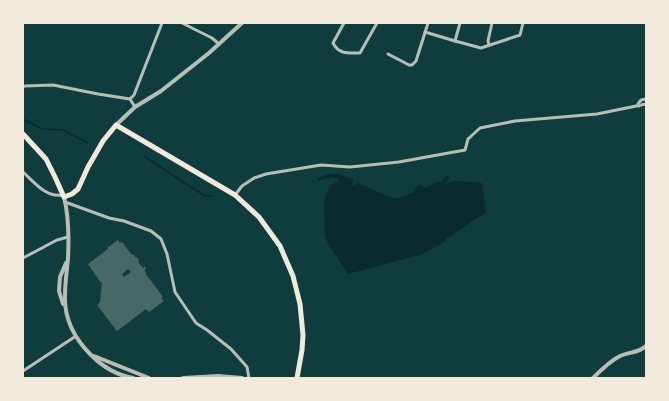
<svg xmlns="http://www.w3.org/2000/svg" width="669" height="401" font-family="Arial,sans-serif">
	<style>
		.water { fill: #0a2a2b }
		.lines { fill: none; stroke-linecap: round; stroke-linejoin: round }
		.stream { stroke: #0a2a2b; stroke-width: 1.5 }
		.building { fill: #486865; fill-rule: evenodd }
		.minor { stroke: #b8beb3; stroke-width: 3 }
		.tertiary { stroke: #b8beb3; stroke-width: 4 }
		.primary { stroke: #f1e9da; stroke-width: 5 }
	</style>
	<rect width="100%" height="100%" fill="#0f3d3e"/>
	<path class="water" d="M 329,174 L 337,174 L 353,179 L 352,185 L 354,185 L 358,183 L 392,198 L 399,198 L 413,192 L 417,186 L 421,185 L 424,188 L 440,181 L 440,183 L 448,174 L 450,177 L 445,185 L 452,181 L 471,182 L 482,183 L 486,212 L 445,240 L 444,242 L 423,254 L 348,274 L 329,246 L 325,236 L 324,201 L 331,185 L 335,182 L 339,183 L 339,179 C 333,176 325,179 318,181 L 318,178 Z"/>
	<g class="lines">
		<g class="stream">
			<polyline points="23,119 42,129 63,130 88,143"/>
			<polyline points="145,157 205,196 212,196"/>
		</g>
	</g>
	<path class="building" d="M 118,240 L 120,243 L 122,242 L 132,255 L 133,254 L 136,258 L 137,257 L 139,261 L 138,262 L 143,268 L 145,266 L 146,269 L 144,270 L 146,272 L 145,273 L 163,297 L 161,298 L 164,301 L 149,312 L 146,309 L 117,331 L 97,305 L 100,302 L 102,282 L 101,283 L 88,264 L 108,249 L 107,248 ZM 128,269 L 131,272 L 124,277 L 122,274 Z"/>
	<g class="lines">
		<g class="minor">
			<polyline points="182,23 212,38 219,44"/>
			<path d="M 344,23 L 333,43 C 339,55 349,53 360,53 L 377,23"/>
			<polyline points="425,32 455,41 481,48 520,35 523,23"/>
			<polyline points="455,41 460,23"/>
			<polyline points="489,45 488,41 492,23"/>
			<polyline points="388,54 409,65 412,65 416,61 428,23"/>
			<polyline points="23,87 25,86 53,85 98,94 130,99 135,107"/>
			<polyline points="130,99 134,95 162,23"/>
			<polyline points="639,106 638,104 641,100 646,99"/>
			<path d="M 23,172 C 34,182 46,198 63,195"/>
			<polyline points="235,195 242,186 254,178 266,174 321,165 350,167 399,162 465,150 468,139 480,128 515,121 597,114 646,104"/>
			<polyline points="65,202 109,218 124,221 151,231 161,239 167,254 175,292 196,323 207,330 231,349 247,367 249,378"/>
			<polyline points="23,258 57,240 68,237"/>
			<polyline points="23,371 76,336"/>
		</g>
		<g class="tertiary">
			<polyline points="116,125 135,107 161,91 209,53 242,23"/>
			<path d="M 64,197 C 69,217 69,238 68,258 C 67,270 65,283 65,295 C 64,318 75,339 91,355 C 103,367 116,375 133,378"/>
			<polyline points="63,304 59,291 60,277 66,263"/>
			<polyline points="94,356 149,378"/>
			<polyline points="183,378 218,376 242,378"/>
			<path d="M 593,378 C 601,370 610,361 620,356 C 628,352 639,353 646,346"/>
		</g>
		<polyline class="primary" points="23,134 46,159 55,177 64,197 72,194 78,189 88,167 103,141 116,125 235,195 259,217 280,246 293,276 300,304 303,335 302,350 297,378"/>
	</g>
	<rect width="669" height="401" fill="none" stroke="#f1e9da" stroke-width="48"/>
</svg>
